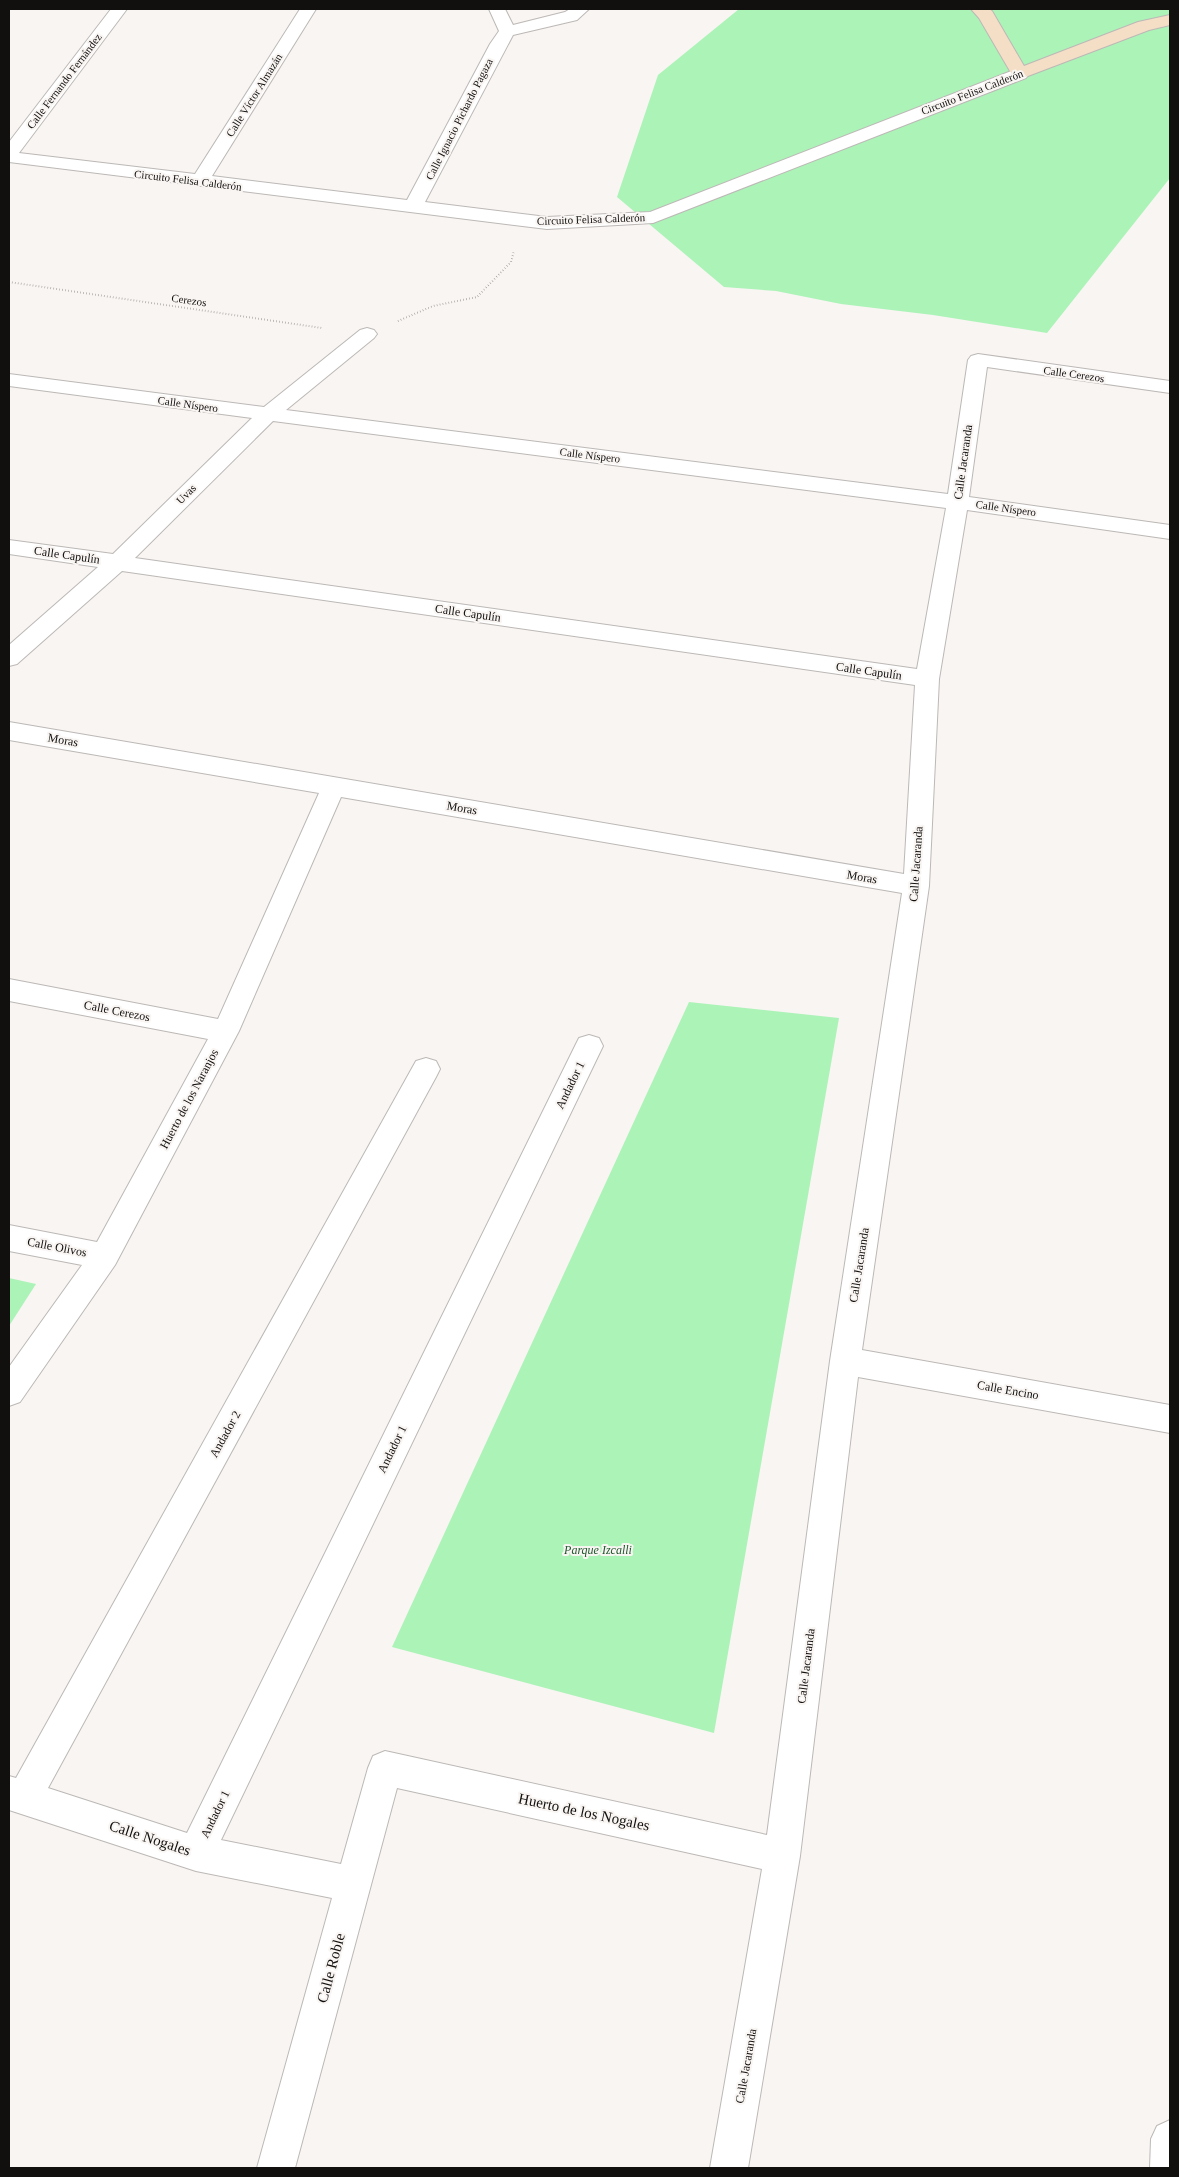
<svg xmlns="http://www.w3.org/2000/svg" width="1179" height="2177" font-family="Georgia,serif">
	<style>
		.green { fill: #acf3b8 }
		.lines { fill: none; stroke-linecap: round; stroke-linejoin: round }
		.street-casing { stroke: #bcb8b6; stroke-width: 2 }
		.secondary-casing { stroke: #bcb8b6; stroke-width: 2 }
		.path { stroke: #858381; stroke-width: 2; stroke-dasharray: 0.5 2.5; stroke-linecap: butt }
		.street { fill: #fff; fill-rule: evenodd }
		.secondary { fill: #f5dec6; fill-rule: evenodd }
		.labels { text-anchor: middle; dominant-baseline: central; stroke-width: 4; stroke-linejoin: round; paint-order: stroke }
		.far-street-label { font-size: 11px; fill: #11100f; stroke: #f9f5f3 }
		.street-label { font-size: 12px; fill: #11100f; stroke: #f9f5f3 }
		.park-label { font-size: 12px; font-style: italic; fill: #1f562d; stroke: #f9f5f3 }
		.near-street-label { font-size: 15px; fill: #11100f; stroke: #f9f5f3 }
	</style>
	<rect width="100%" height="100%" fill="#f9f5f3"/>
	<g class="green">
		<polygon points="739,9 1170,9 1170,178 1047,333 933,315 841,304 776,291 724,287 617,197 658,75"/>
		<polygon points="689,1002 839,1018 714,1733 392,1647"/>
		<polygon points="9,1278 36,1284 9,1326"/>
	</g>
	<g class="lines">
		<defs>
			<g id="street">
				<polygon points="111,9 127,9 19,153 195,174 300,9 316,9 212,176 407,200 490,44 499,31 489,9 505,9 513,25 565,12 570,9 589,9 577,20 513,35 425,202 547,217 650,212 1014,70 1026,70 1029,74 1026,78 653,223 547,229 9,162 9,142"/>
				<path d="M 367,328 L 374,330 L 377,334 L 374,338 L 286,410 L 948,494 L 968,360 L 971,356 L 978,354 L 1170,381 L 1170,393 L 987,367 L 969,497 L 1170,525 L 1170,539 L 967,510 L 939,679 L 929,886 L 862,1350 L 1170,1405 L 1170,1433 L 858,1377 L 800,1856 L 748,2168 L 710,2168 L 762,1869 L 397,1788 L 295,2168 L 257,2168 L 332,1898 L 196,1871 L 9,1810 L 9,1776 L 16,1778 L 416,1061 L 426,1058 L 436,1061 L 440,1069 L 436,1077 L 48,1788 L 187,1833 L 575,1046 L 579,1038 L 589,1035 L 599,1038 L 603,1046 L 221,1840 L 341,1864 L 368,1768 L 373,1756 L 385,1751 L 767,1835 L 830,1361 L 902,893 L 341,797 L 239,1031 L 115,1265 L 20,1402 L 9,1406 L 9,1367 L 82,1265 L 9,1251 L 9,1225 L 97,1242 L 208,1039 L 9,1001 L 9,979 L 218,1019 L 319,793 L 9,740 L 9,722 L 904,874 L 915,685 L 122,571 L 17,664 L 9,666 L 9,645 L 98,567 L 9,554 L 9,540 L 113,554 L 252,418 L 9,386 L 9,374 L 264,407 L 360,330 ZM 273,421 L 946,508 L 917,669 L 135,558 Z"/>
				<polygon points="1170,2120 1170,2168 1150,2168 1151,2139 1157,2126"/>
			</g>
			<polygon id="secondary" points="971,9 989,9 992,11 1024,66 1138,22 1170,15 1170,25 1149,30 1020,79 1014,78 979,18"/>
		</defs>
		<use href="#street" class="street-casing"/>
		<use href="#secondary" class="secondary-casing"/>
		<g class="path">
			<polyline points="9,282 322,328"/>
			<polyline points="398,321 433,306 477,297 511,262 514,251"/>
		</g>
		<use href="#street" class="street"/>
		<use href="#secondary" class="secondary"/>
	</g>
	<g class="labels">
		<g class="far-street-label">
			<text transform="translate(64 81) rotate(-53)">Calle Fernando Fernández</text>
			<text transform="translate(972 92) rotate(-21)">Circuito Felisa Calderón</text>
			<text transform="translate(254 95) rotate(-58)">Calle Víctor Almazán</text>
			<text transform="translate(459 119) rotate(-63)">Calle Ignacio Pichardo Pagaza</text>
			<text transform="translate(188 180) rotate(7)">Circuito Felisa Calderón</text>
			<text transform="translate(591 219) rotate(-2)">Circuito Felisa Calderón</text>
			<text transform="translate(189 300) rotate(8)">Cerezos</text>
			<text transform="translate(1074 374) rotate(8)">Calle Cerezos</text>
			<text transform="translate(188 404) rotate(8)">Calle Níspero</text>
			<text transform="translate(590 455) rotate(7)">Calle Níspero</text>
			<text transform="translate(186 494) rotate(-45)">Uvas</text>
			<text transform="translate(1006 508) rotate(8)">Calle Níspero</text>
		</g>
		<g class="street-label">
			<text transform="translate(963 462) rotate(-82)">Calle Jacaranda</text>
			<text transform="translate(67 555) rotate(8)">Calle Capulín</text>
			<text transform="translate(468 613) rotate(8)">Calle Capulín</text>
			<text transform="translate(869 671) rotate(8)">Calle Capulín</text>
			<text transform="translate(63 740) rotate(10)">Moras</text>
			<text transform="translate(462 808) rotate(10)">Moras</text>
			<text transform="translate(916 864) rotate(-86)">Calle Jacaranda</text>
			<text transform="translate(862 877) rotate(10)">Moras</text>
			<text transform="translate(117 1011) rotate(11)">Calle Cerezos</text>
			<text transform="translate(570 1085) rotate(-64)">Andador 1</text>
			<text transform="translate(189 1099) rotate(-62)">Huerto de los Naranjos</text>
			<text transform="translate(57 1247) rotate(11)">Calle Olivos</text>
			<text transform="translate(859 1265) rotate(-81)">Calle Jacaranda</text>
			<text transform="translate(1008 1390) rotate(10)">Calle Encino</text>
			<text transform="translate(225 1434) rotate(-61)">Andador 2</text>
			<text transform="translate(392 1449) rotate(-64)">Andador 1</text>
			<text transform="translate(806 1666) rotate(-83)">Calle Jacaranda</text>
			<text transform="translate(215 1814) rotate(-64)">Andador 1</text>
			<text transform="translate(746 2066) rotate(-80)">Calle Jacaranda</text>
		</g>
		<g class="park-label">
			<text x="598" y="1550">Parque Izcalli</text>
		</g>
		<g class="near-street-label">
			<text transform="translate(584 1812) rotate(12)">Huerto de los Nogales</text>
			<text transform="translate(150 1838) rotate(18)">Calle Nogales</text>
			<text transform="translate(331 1968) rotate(-75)">Calle Roble</text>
		</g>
	</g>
	<rect width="1179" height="2177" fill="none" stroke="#11100f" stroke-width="20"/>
</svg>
